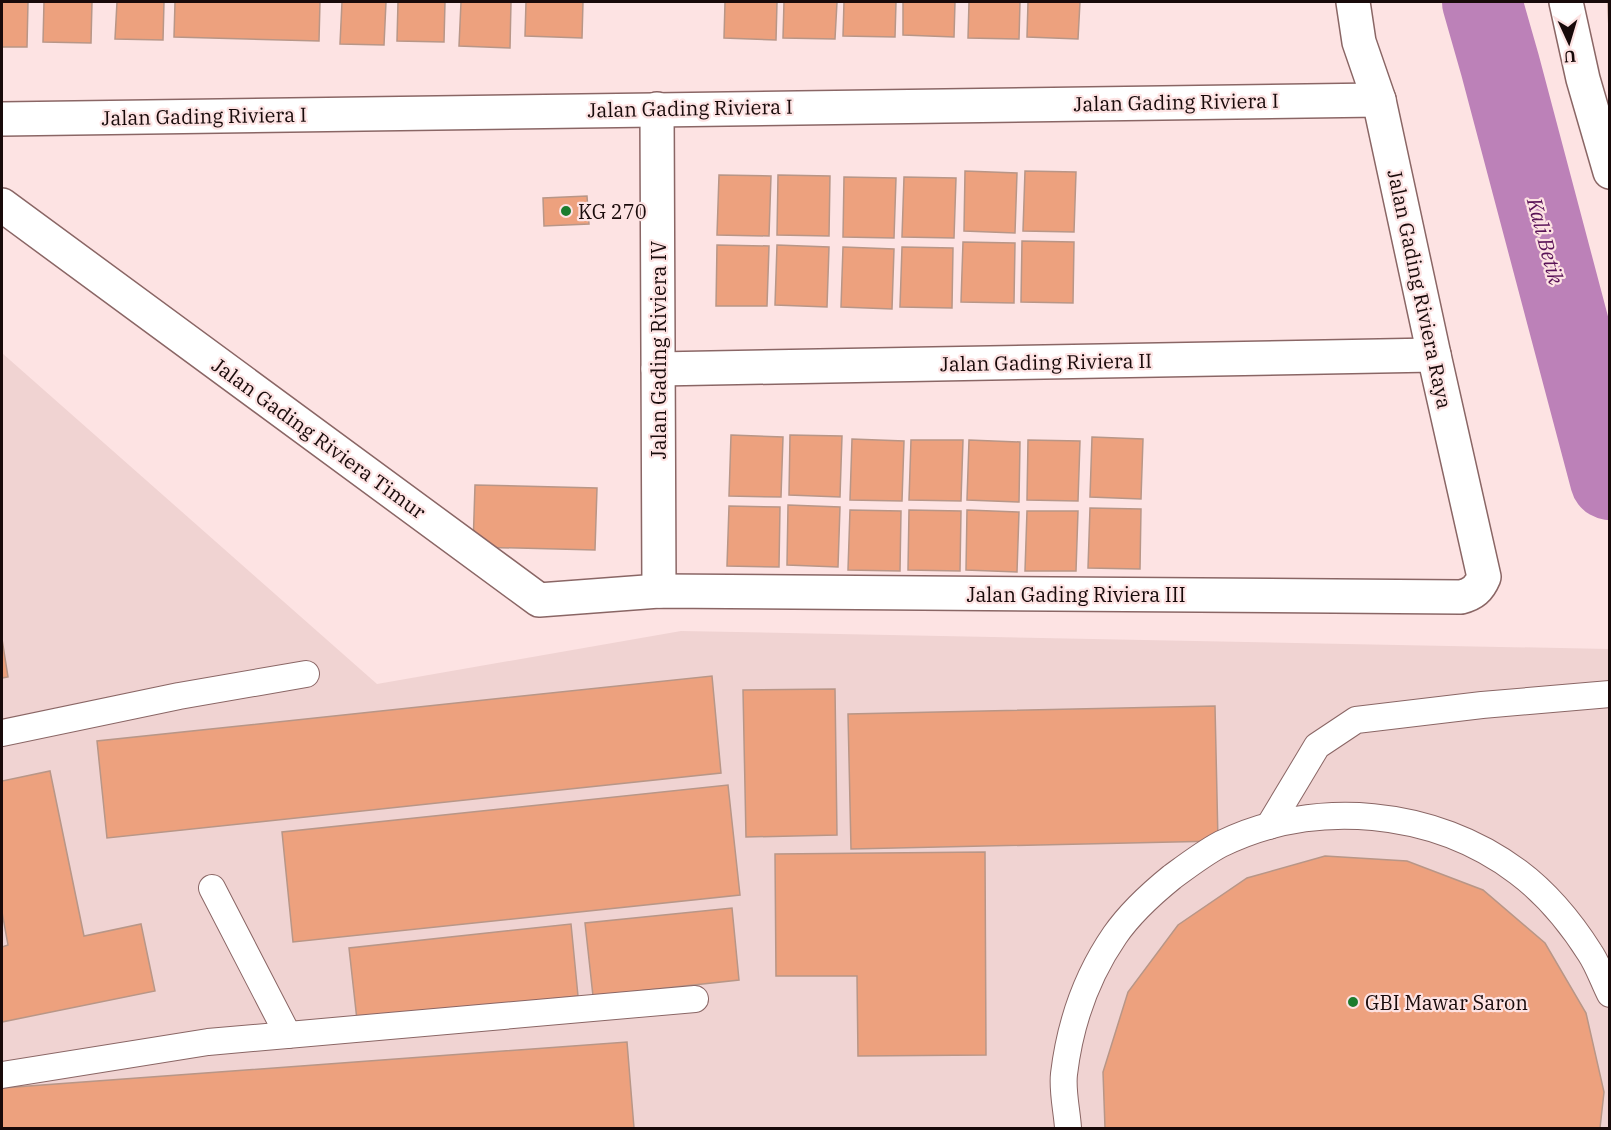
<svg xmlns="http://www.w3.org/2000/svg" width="1611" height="1130" font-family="'IBM Plex Serif',serif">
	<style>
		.built { fill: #f0d3d2 }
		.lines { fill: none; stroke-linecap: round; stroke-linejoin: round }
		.river { stroke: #bc81b8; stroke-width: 80 }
		.building { fill: #eda17e; stroke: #b89687; stroke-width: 1.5 }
		.service-casing { stroke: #8a6665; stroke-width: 28 }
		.minor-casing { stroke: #8a6665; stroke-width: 36 }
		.service { stroke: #fff; stroke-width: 26 }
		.minor { stroke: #fff; stroke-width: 33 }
		.poi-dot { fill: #1b7c2d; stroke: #fde3e3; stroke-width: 2 }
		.labels { text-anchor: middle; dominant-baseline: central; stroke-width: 4.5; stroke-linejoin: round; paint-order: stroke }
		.street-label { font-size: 20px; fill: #180a0a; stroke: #fde3e3 }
		.poi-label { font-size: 20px; fill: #180a0a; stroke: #fde3e3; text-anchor: start }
		.water-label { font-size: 21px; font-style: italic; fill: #591257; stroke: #fde3e3 }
	</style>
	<rect width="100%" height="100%" fill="#fde3e3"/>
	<polygon class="built" points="2,353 377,684 681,631 1609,649 1609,1128 2,1128"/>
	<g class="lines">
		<polyline class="river" points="1482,2 1500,65 1610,480"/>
	</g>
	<g class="building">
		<polygon points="2,2 28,2 27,47 2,47"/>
		<polygon points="44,2 92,2 91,43 43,42"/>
		<polygon points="117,2 164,2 163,40 115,39"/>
		<polygon points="175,2 320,2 319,41 174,37"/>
		<polygon points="342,2 386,2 384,45 340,44"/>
		<polygon points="398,2 445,2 444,42 397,41"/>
		<polygon points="461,2 511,2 510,48 459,46"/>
		<polygon points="526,2 583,2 582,38 525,36"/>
		<polygon points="725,2 777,2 776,40 724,38"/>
		<polygon points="784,2 837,2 835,39 783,38"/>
		<polygon points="844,2 896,2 895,37 843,36"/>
		<polygon points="903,2 955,2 954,37 903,35"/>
		<polygon points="969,2 1020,2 1019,39 968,38"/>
		<polygon points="1028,2 1080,2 1078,39 1027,37"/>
		<polygon points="1608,2 1610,2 1610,31 1609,31"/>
		<polygon points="965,171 1017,173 1015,233 964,231"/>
		<polygon points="1025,171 1076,172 1074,232 1023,231"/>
		<polygon points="719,175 771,176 769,236 717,235"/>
		<polygon points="778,175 830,176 829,236 777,235"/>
		<polygon points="844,177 896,178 894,238 843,237"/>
		<polygon points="904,177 956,178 954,238 902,237"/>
		<polygon points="587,196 589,224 544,226 543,198"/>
		<polygon points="1022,241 1074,242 1073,303 1021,302"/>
		<polygon points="963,242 1015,243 1014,303 961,302"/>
		<polygon points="717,245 769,246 767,306 716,306"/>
		<polygon points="777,245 829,247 827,307 775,305"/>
		<polygon points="843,247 894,249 892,309 841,307"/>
		<polygon points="902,247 953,248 952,308 900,307"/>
		<polygon points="731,435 783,437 781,497 729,496"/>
		<polygon points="790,435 842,436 840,497 789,495"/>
		<polygon points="1092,437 1143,439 1141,499 1090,497"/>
		<polygon points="852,439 904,441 902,501 850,500"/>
		<polygon points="911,440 963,440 961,501 909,500"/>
		<polygon points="969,440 1020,442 1019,502 967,500"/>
		<polygon points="1028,440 1080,441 1078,501 1027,500"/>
		<polygon points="475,485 597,488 595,550 473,547"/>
		<polygon points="788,505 840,507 838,567 787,565"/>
		<polygon points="729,506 780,507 779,567 727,566"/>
		<polygon points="1090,508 1141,509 1140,569 1088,568"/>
		<polygon points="850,510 901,511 900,571 848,570"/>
		<polygon points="909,510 961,511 960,571 908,570"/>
		<polygon points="967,510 1019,512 1017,572 966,570"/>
		<polygon points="1027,511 1078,511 1076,571 1025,571"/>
		<polygon points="2,639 8,677 2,678"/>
		<polygon points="712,676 721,773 107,838 97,741"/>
		<polygon points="835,689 837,835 746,837 743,690"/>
		<polygon points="1215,706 1218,841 851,849 848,714"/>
		<polygon points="50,771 84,936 141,924 155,991 2,1022 2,947 8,945 2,912 2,781"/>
		<polygon points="728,785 740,895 293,942 282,832"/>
		<polygon points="985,852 986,1055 858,1056 857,976 776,976 775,854"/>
		<polygon points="1325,856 1407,861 1483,890 1545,943 1586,1013 1604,1092 1600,1128 1105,1128 1103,1072 1128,992 1178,925 1247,878"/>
		<polygon points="732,908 739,980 593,996 585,923"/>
		<polygon points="571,924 578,996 357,1020 349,948"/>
		<polygon points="627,1042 634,1128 2,1128 2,1088"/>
	</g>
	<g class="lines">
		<defs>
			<g id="service">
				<polyline points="2,733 179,696 306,674"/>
				<polyline points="1269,826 1317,746 1356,720 1482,705 1610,694"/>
				<polyline points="212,888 288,1035"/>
				<polyline points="2,1075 208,1042 695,999"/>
				<path d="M 1068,1128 C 1067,1111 1062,1091 1064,1074 C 1070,1024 1086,977 1115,935 C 1131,912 1151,894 1172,877 C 1187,866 1204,853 1221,844 C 1315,798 1434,809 1518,872 C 1546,893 1571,923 1590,953 C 1598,965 1603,980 1610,994"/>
			</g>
			<g id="minor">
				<polyline points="1566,2 1583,79 1610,172"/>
				<polyline points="657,109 659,591"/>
				<polyline points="2,119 1379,100"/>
				<path d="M 2,205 L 539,600 L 659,591 L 1461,597 C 1473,594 1479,589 1484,577 L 1434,355 L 1379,100 L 1359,42 L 1353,2"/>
				<polyline points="658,369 1434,355"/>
			</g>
		</defs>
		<use href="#service" class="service-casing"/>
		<use href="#minor" class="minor-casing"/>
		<use href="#service" class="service"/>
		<use href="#minor" class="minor"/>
	</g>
	<g class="poi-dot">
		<circle cx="566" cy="211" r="6"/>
		<circle cx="1353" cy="1002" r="6"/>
	</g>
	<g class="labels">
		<g class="street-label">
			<text transform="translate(1176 102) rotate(-1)">Jalan Gading Riviera I</text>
			<text transform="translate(690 108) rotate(-1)">Jalan Gading Riviera I</text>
			<text transform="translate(204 116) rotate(-1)">Jalan Gading Riviera I</text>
			<text transform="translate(1420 289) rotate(78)">Jalan Gading Riviera Raya</text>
			<text transform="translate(658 350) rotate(-90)">Jalan Gading Riviera IV</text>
			<text transform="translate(1046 362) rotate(-1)">Jalan Gading Riviera II</text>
			<text transform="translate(319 438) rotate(36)">Jalan Gading Riviera Timur</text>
			<text x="1076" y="594">Jalan Gading Riviera III</text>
		</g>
		<g class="poi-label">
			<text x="578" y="211">KG 270</text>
			<text x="1365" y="1002">GBI Mawar Saron</text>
		</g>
		<g class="water-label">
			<text transform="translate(1546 241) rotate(75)">Kali Betik</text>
		</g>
	</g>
	<rect width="1611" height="1130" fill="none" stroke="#180a0a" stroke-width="6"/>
	<g transform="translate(1569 42) rotate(176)" stroke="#fde3e3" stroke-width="4.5" paint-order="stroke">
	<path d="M0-4.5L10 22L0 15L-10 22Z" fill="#180a0a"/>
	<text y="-9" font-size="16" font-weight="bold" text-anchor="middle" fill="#180a0a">U</text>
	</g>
</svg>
